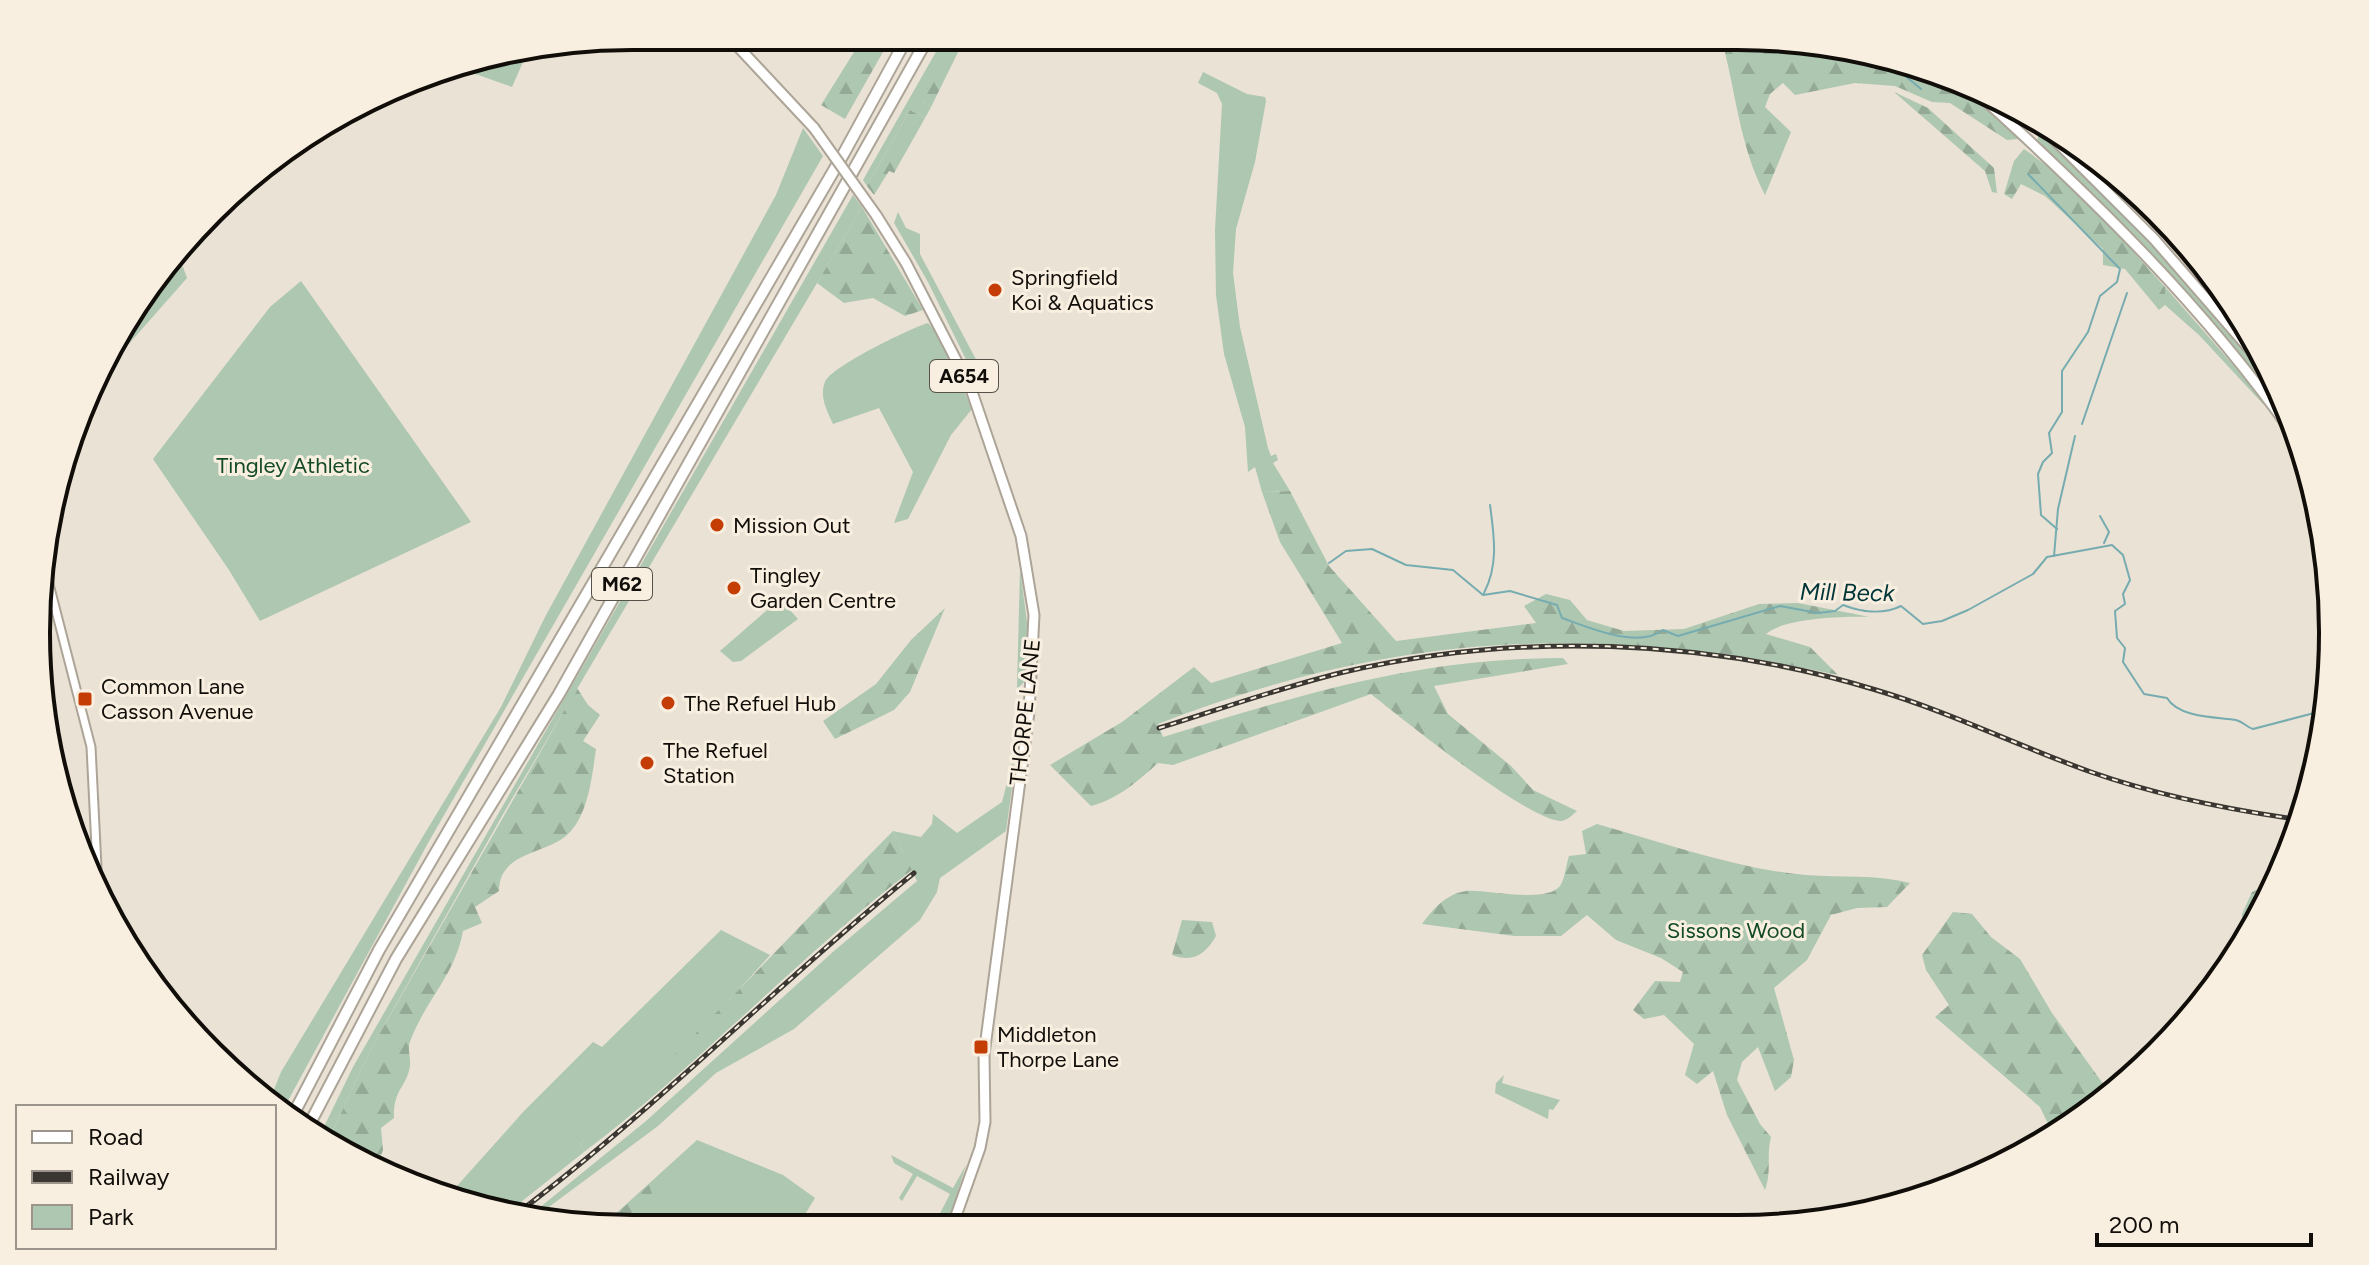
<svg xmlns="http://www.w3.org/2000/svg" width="2369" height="1265" font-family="Figtree,sans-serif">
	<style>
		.green { fill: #adc7b1 }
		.forest { fill: url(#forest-firs) }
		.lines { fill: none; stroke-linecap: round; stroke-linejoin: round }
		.stream { stroke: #76acb0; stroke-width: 2 }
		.tertiary-casing { stroke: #aca497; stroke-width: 11 }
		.primary-casing { stroke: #aca497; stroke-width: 13 }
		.trunk-casing { stroke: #aca497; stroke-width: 13 }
		.motorway-casing { stroke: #aca497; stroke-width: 14 }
		.tertiary { stroke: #fff; stroke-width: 7 }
		.primary { stroke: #fff; stroke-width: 9 }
		.trunk { stroke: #fff; stroke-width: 9 }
		.motorway { stroke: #fff; stroke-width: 10 }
		.rail-casing { stroke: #3a3631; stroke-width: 5 }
		.rail { stroke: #f8efe1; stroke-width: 2; stroke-dasharray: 6; stroke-linecap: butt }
		.primary-bridge-casing { stroke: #aca497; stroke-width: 13; stroke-linecap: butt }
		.primary-bridge { stroke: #fff; stroke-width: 9 }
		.poi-dot { fill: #c43d04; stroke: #f8efe1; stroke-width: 3 }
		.labels { text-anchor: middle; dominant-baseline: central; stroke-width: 6; stroke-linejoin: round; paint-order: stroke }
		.shield { fill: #f8efe1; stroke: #56524a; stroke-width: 2 }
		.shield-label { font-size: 20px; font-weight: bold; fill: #110e0a }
		.poi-label { font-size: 22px; fill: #110e0a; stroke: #f8efe1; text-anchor: start }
		.park-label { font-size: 22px; fill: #124a24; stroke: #f8efe1 }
		.street-label { font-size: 22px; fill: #110e0a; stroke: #f8efe1 }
		.water-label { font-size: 24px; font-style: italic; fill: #003538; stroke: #f8efe1 }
		.rim { fill: none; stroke: #110e0a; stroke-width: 4 }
	</style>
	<defs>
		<pattern id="forest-firs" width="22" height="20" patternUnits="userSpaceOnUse" patternTransform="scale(2)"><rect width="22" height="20" fill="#adc7b1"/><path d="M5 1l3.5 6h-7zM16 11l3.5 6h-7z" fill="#94aa97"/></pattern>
	</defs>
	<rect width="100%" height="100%" fill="#eae2d4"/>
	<g class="green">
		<polygon points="945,36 955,36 922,102 931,107 925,118 910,110 867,186 863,180"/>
		<polygon points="527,53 512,87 453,66"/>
		<polygon points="1203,72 1247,94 1265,97 1266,101 1255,162 1236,229 1233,273 1240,327 1268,448 1271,456 1276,454 1278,460 1273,463 1290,491 1262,492 1255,467 1248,472 1245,427 1224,354 1216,295 1215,230 1222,104 1217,93 1198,83"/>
		<polygon points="803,128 823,156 428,843 284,1108 271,1097 281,1072 501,707 545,617 776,195"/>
		<polygon points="2040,133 2184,277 2281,393 2290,418 2138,240 2037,140"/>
		<polygon points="853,195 862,207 506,809 372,1047 327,1143 319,1137 353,1067"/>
		<polygon points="898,212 906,228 920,234 920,254 980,367 976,380 928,282 894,223"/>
		<polygon points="175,260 183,267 187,278 127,346 119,340 136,301"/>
		<polygon points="301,281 471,522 260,621 229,570 153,459 270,307"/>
		<polygon points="2165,287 2263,399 2264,405 2199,335 2165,305"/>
		<path d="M 928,323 L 939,334 L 972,409 L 951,435 L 908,519 L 894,523 L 913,472 L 879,408 L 833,424 C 827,410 819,397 825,382 C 830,367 911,328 928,323 Z"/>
		<polygon points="1020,569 1027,622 1026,680 1017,689"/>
		<polygon points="780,599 798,619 741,661 733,662 720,651"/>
		<polygon points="1012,764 1015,765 1006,831 940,878 937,892 920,920 794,1029 716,1073 658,1126 534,1218 528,1217 646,1121 834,951 917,881 893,831 921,837 932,824 933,814 957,833 1002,802"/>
		<path d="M 721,930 L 770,955 C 711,1023 647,1084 580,1144 L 584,1152 L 507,1213 L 478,1209 L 448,1196 L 524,1111 L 593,1042 L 602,1047 Z"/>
		<polygon points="1504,1075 1502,1083 1560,1100 1553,1110 1549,1109 1548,1119 1495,1093 1496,1083"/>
		<polygon points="697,1140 783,1175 815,1198 804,1216 797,1215 789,1227 600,1228"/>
		<polygon points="891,1155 953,1188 966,1165 947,1227 933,1227 950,1194 917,1176 902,1201 899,1198 913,1174 894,1163"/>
	</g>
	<g class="forest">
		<polygon points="864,36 892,36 845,119 821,105"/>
		<path d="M 955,36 L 966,36 L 931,107 L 922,102 C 921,75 944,57 955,36 Z"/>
		<path d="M 1721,37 L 1775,37 L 1891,56 L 1963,86 L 2019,139 L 2007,140 L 1950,103 L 1932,102 L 1895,86 L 1855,83 L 1795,95 L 1783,83 L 1770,94 L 1765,107 L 1791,132 L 1765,195 C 1739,145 1736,91 1721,37 Z"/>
		<polygon points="1894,92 1928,108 1994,168 1997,193 1992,192 1985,171"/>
		<polygon points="910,110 925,118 894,173 889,171 874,195 867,186"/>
		<polygon points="2054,130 2129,184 2208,268 2250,334 2166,239"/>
		<path d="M 2024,149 C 2078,186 2121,239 2165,287 L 2165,305 L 2159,310 L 2125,269 L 2103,265 L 2103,249 L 2045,196 L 2021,184 L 2012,199 L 2004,194 L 2014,161 Z"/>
		<polygon points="862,207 923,310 905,316 873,298 844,303 817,283"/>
		<path d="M 1290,491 L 1329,566 L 1396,641 L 1536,623 L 1524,606 L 1546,594 L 1570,600 L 1587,620 L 1624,631 L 1684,629 L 1759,604 L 1798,603 L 1870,617 C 1847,616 1783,618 1766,634 L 1810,647 L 1838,675 C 1593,622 1392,633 1158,724 L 1163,737 C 1300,695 1417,658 1563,658 L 1568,664 L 1434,686 L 1448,714 L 1511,766 L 1533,790 L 1577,811 C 1572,815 1568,820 1561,821 C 1530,822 1401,718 1371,694 L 1173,765 L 1158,763 C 1138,781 1118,799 1091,806 L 1050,765 L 1122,722 L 1194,667 L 1211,683 L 1342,643 L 1280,542 L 1262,492 Z"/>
		<polygon points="945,608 910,692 894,710 835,739 823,721 876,684 911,640"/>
		<path d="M 577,688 L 588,705 L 600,715 L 583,741 L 596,749 C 592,775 589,815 567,835 C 544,855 499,852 499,891 L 475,907 L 482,923 L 463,931 C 455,976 425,1000 410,1042 C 407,1049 411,1058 410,1066 C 407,1087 393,1089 394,1118 L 381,1128 L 383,1150 L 377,1167 L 327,1143 L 372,1047 Z"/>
		<path d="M 1597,824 C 1665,843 1736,869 1806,875 C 1842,878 1876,874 1910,883 L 1887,907 L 1857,908 L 1831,915 L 1807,960 L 1774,988 L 1794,1060 L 1791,1077 L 1775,1091 L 1758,1047 L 1742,1062 L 1737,1080 L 1760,1124 L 1771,1137 C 1766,1156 1772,1171 1765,1190 L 1727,1115 L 1713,1071 L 1697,1084 L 1685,1075 L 1694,1044 L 1664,1015 L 1644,1019 L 1633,1010 L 1655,981 L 1680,982 L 1683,972 L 1661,958 L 1616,940 L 1587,915 L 1561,936 L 1514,936 L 1422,924 C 1433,909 1446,894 1466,891 C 1484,889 1546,904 1560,886 C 1565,879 1566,865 1569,856 L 1586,854 L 1582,831 Z"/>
		<path d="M 893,831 L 912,870 C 797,958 700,1064 584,1152 L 580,1144 C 690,1045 789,936 893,831 Z"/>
		<polygon points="2275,882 2242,946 2242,914 2252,892"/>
		<polygon points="1953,912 1972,914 1991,937 2020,959 2052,1013 2109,1092 2068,1128 2055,1135 2052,1132 2040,1107 1935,1017 1949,1005 1926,970 1922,955"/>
		<path d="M 1182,920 L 1212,922 L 1216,936 C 1206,954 1193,963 1172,955 Z"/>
		<polygon points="649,1185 660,1217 675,1227 600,1228"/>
	</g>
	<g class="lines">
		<g class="stream">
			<polyline points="1879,54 1921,89"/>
			<polyline points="2028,174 2120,269 2117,282 2100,296 2088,332 2062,371 2062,412 2049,433 2052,453 2043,462 2038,474 2041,515 2057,529"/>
			<polyline points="2168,231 2170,227"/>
			<polyline points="2082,424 2127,293"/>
			<polyline points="2100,516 2109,532 2104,543"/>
			<polyline points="2054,556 2058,509 2075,436"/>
			<path d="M 1329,563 L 1346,551 L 1372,549 L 1406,565 L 1453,570 L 1483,595 L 1510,591 L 1557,605 L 1562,618 C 1590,628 1638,649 1663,630 L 1678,636 L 1780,606 L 1818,613 L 1835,611 L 1843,605 C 1861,612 1883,615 1901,606 L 1923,624 L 1942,621 L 1968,610 L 2033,574 L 2047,557 L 2112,545 L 2123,555 L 2130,580 L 2123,594 L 2125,604 L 2115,611 L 2117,638 L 2125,648 L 2123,662 L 2144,694 L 2167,698 C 2179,718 2216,717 2236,720 C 2244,722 2246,727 2253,729 L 2318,712 L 2327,714"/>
			<path d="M 1484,593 C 1499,564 1494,536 1490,505"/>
		</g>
		<defs>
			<polyline id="tertiary" points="47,576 91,747 98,887"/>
			<g id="primary">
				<polyline points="728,36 814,128"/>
				<polyline points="876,215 906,263 971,389 1021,536 1034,615 1029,712 984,1055 985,1122 980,1148 952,1227"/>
			</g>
			<g id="trunk">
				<path d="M 1976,92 C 2093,198 2208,310 2298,441"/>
				<polyline points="2028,113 2154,239 2274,377"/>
				<polyline points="2298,440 2299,458 2311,473"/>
			</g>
			<g id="motorway">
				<polyline points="293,1115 379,950 844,153 908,36"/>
				<polyline points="308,1127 396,959 559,694 929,36"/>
			</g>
		</defs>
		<use href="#tertiary" class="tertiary-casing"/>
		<use href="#primary" class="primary-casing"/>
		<use href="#trunk" class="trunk-casing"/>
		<use href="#motorway" class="motorway-casing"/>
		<use href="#tertiary" class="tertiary"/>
		<use href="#primary" class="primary"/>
		<use href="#trunk" class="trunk"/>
		<use href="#motorway" class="motorway"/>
		<defs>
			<g id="rail">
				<path d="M 1159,728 C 1221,709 1282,687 1344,672 C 1517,632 1706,638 1876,690 C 1950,712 2018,746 2091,772 C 2159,796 2230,810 2302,820"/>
				<path d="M 515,1215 C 656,1109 777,984 914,873"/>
			</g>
		</defs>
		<use href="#rail" class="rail-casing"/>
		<use href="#rail" class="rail"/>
		<defs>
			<polyline id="primary-bridge" points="814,128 876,215"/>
		</defs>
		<use href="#primary-bridge" class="primary-bridge-casing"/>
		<use href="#primary-bridge" class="primary-bridge"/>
	</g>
	<g class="poi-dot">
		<circle cx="995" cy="290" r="8"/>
		<circle cx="717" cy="525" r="8"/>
		<circle cx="734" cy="588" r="8"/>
		<rect x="77" y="691" width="16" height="16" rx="4"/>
		<circle cx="668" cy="703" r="8"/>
		<circle cx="647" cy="763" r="8"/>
		<rect x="973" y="1039" width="16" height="16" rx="4"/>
	</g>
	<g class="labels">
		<g class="shield">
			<rect x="930" y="360" width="68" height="32" rx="6"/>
			<rect x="592" y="568" width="60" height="32" rx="6"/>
		</g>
		<g class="shield-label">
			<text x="964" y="376">A654</text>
			<text x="622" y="584">M62</text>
		</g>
		<g class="poi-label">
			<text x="1011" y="277">Springfield<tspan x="1011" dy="25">Koi &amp; Aquatics</tspan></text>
			<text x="733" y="525">Mission Out</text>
			<text x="750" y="575">Tingley<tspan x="750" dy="25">Garden Centre</tspan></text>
			<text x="101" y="686">Common Lane<tspan x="101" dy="25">Casson Avenue</tspan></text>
			<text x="684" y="703">The Refuel Hub</text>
			<text x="663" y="750">The Refuel<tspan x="663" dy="25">Station</tspan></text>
			<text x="997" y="1034">Middleton<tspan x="997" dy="25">Thorpe Lane</tspan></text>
		</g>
		<g class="park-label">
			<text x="293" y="465">Tingley Athletic</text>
			<text x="1736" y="930">Sissons Wood</text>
		</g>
		<g class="street-label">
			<text transform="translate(1025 712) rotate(-84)">THORPE LANE</text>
		</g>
		<g class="water-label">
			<text transform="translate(1847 592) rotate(1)">Mill Beck</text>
		</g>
	</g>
	<path d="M0 0H2369V1265H0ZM632 50H1737A582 582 0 0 1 2319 632V633A582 582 0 0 1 1737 1215H632A582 582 0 0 1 50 633V632A582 582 0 0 1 632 50Z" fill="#f8efe1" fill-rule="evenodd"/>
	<path class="rim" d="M632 50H1737A582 582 0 0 1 2319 632V633A582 582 0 0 1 1737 1215H632A582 582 0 0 1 50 633V632A582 582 0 0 1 632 50Z"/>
	<rect x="16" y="1105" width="260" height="144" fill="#f8efe1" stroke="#9c958b" stroke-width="2"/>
	<rect x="32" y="1131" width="40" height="12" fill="#ffffff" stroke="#9c958b" stroke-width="2"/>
	<text x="88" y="1145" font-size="24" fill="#110e0a">Road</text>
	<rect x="32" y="1171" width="40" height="12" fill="#3a3631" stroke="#9c958b" stroke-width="2"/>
	<text x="88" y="1185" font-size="24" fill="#110e0a">Railway</text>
	<rect x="32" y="1205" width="40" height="24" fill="#adc7b1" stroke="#9c958b" stroke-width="2"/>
	<text x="88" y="1225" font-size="24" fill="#110e0a">Park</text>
	<path d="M2097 1233v12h214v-12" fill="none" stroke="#110e0a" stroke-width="4"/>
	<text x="2109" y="1233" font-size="24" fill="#110e0a" stroke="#f8efe1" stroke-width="6" paint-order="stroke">200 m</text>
</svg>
